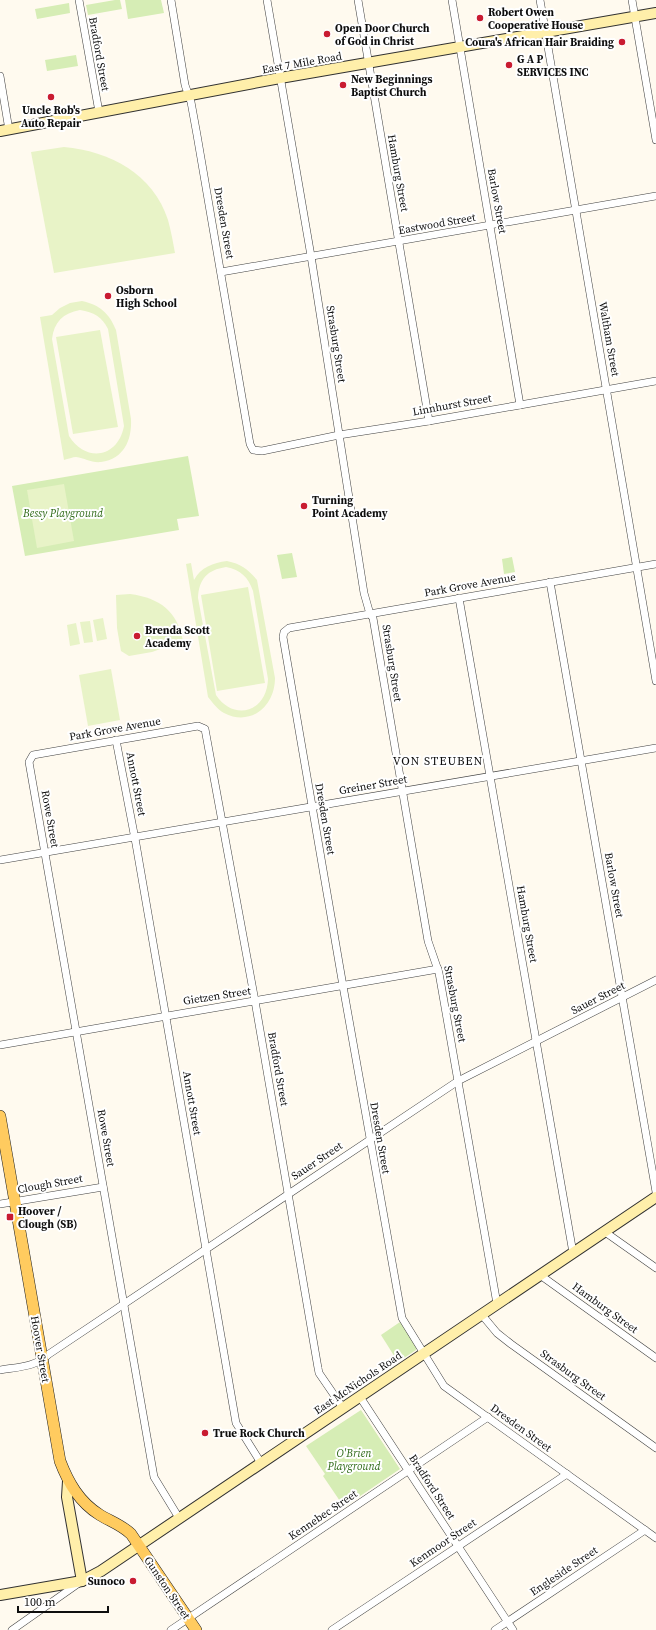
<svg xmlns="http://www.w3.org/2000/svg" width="656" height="1630" font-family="'Source Serif 4',serif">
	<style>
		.green { fill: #d6edb5 }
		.pitch { fill: #e8f3c7; fill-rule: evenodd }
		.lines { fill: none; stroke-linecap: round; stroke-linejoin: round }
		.street-casing { stroke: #414141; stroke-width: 8 }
		.secondary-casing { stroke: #303030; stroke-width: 12 }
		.primary-casing { stroke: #1f1f1f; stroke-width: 12 }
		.street { stroke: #fff; stroke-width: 7 }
		.secondary { stroke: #ffefaa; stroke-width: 10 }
		.primary { stroke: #ffcb5f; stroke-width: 11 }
		.poi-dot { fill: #c91b31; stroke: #fff; stroke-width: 1.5 }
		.labels { text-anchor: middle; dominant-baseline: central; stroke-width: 4; stroke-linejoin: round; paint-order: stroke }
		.poi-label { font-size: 11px; font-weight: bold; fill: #0e0e0e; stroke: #fff; text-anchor: start }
		.street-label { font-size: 11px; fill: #0e0e0e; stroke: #fff }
		.park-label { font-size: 11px; font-style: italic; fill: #306b19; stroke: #fff }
		.neighbourhood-label { font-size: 12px; letter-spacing: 1px; fill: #0e0e0e; stroke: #fff }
	</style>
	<rect width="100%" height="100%" fill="#fffaef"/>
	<g class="green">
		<polygon points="115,0 120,0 122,9 88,15 86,5"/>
		<polygon points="125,0 161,0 164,13 128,19"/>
		<polygon points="69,3 70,13 37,19 35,9"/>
		<polygon points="76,55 78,66 47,71 45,60"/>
		<polygon points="188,456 199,516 177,519 179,530 25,556 12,486"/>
		<polygon points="292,553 297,577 282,579 277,555"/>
		<polygon points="512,557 515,572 504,574 502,559"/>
		<polygon points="400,1322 417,1347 416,1350 398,1362 381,1335"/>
		<polygon points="361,1410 400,1469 344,1507 323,1476 325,1474 306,1446"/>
	</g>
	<g class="pitch">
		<path d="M 64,147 C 110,151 153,174 168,220 C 171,231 173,242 175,253 L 54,273 L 31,152 Z"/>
		<path d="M 82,301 C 100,305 109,313 116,330 L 131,419 C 132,440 124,459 101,462 C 91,463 85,458 76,457 C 73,457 68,459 64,460 L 40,317 L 52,315 L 60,308 L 70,303 ZM 80,310 C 94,312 102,317 108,329 L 124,426 C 118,458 86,463 69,436 L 52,339 C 54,322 63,313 80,310 Z"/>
		<polygon points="100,330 118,427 73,434 56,337"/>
		<polygon points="64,484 74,541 37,548 27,490"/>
		<path d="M 227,561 C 241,564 248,569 257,580 L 275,678 C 275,706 251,727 224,713 C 217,709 213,703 208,697 L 186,564 L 191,563 L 194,580 C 201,567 213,563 227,561 ZM 226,567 C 241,570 248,577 253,591 L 268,679 C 267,712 234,722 216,695 L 198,598 C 199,579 207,570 226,567 Z"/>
		<polygon points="248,587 265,683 217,691 201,595"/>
		<path d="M 130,594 C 160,598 177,611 183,641 L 152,652 L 129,656 L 121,651 L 117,628 L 116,595 Z"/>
		<polygon points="103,618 107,639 97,641 93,620"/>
		<polygon points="90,621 93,642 84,643 80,622"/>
		<polygon points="76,623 80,644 70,646 67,625"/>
		<polygon points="111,669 120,720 88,726 79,675"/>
	</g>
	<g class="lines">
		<defs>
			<g id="street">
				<polyline points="79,0 99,112"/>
				<polyline points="171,0 185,85 191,102 197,135 250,444 253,450 262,451 339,435 429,421 656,381"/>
				<polyline points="267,0 311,256 364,593 370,614 373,618 428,941 439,973 497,1304"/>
				<polyline points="358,0 429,421"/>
				<polyline points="452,0 520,405"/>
				<polyline points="540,0 656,681"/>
				<polyline points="632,0 656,140"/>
				<polyline points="0,76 9,130"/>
				<polyline points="221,272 656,196"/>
				<polyline points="656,564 289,628 284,632 283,637 343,986 402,1318 444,1386 656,1538"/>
				<polyline points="550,582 656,1192"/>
				<polyline points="459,598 573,1253"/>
				<polyline points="116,740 136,844 236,1423 261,1463"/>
				<polyline points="0,860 656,748"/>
				<polyline points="0,1045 438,969"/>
				<polyline points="0,1204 103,1187"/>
				<polyline points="605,1232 656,1268"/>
				<polyline points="540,1275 656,1358"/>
				<polyline points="482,1315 497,1333 511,1344 656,1448"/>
				<path d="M 0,1370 C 18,1367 36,1367 49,1354 L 458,1081 L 656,980"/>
				<polyline points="360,1397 513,1630"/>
				<polyline points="179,1518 154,1477 29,762 33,755 198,726 205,729 255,1001 318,1368 319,1373 343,1408"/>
				<polyline points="12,1630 79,1583"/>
				<polyline points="171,1630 488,1417"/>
				<polyline points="332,1630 567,1474"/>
				<polyline points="495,1630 645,1530"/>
			</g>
			<g id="secondary">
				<polyline points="0,131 280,78 656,13"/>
				<polyline points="68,1481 67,1497 82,1581"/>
				<polyline points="0,1595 82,1581 101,1571 656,1197"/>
			</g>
			<path id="primary" d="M 0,1116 L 60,1461 C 68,1482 79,1502 100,1515 C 110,1521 122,1525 131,1534 L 196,1630"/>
		</defs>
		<use href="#street" class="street-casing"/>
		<use href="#secondary" class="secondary-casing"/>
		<use href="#primary" class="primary-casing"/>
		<use href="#street" class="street"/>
		<use href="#secondary" class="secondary"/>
		<use href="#primary" class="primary"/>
	</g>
	<g class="poi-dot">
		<circle cx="480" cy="18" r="4"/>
		<circle cx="327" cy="34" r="4"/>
		<circle cx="622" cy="42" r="4"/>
		<circle cx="509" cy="65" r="4"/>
		<circle cx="343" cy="85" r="4"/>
		<circle cx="51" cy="97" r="4"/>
		<circle cx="108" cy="296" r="4"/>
		<circle cx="304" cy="506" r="4"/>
		<circle cx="137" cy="636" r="4"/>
		<rect x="6" y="1213" width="8" height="8" rx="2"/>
		<circle cx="205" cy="1433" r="4"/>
		<circle cx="133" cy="1581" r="4"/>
	</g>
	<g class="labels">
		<g class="poi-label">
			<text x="488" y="12">Robert Owen<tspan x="488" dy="13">Cooperative House</tspan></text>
			<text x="335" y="28">Open Door Church<tspan x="335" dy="13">of God in Christ</tspan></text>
			<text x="614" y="42" text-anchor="end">Coura's African Hair Braiding</text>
			<text x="517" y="59">G A P<tspan x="517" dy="13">SERVICES INC</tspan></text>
			<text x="351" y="79">New Beginnings<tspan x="351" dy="13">Baptist Church</tspan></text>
			<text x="51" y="110" text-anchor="middle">Uncle Rob's<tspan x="51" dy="13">Auto Repair</tspan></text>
			<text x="116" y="290">Osborn<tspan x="116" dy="13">High School</tspan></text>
			<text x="312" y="500">Turning<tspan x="312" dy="13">Point Academy</tspan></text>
			<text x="145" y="630">Brenda Scott<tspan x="145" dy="13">Academy</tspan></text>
			<text x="18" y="1211">Hoover /<tspan x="18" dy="13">Clough (SB)</tspan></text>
			<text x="213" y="1433">True Rock Church</text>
			<text x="125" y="1581" text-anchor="end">Sunoco</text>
		</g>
		<g class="street-label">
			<text transform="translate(99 54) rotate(80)">Bradford Street</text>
			<text transform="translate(302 63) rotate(-10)">East 7 Mile Road</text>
			<text transform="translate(398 173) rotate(80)">Hamburg Street</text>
			<text transform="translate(497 201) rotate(80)">Barlow Street</text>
			<text transform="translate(224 223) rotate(80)">Dresden Street</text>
			<text transform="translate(437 224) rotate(-10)">Eastwood Street</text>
			<text transform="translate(609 339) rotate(80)">Waltham Street</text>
			<text transform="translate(336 344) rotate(81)">Strasburg Street</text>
			<text transform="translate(452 405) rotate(-10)">Linnhurst Street</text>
			<text transform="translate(470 585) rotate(-10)">Park Grove Avenue</text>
			<text transform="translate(392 663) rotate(81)">Strasburg Street</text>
			<text transform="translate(115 729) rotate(-10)">Park Grove Avenue</text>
			<text transform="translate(136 784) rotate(79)">Annott Street</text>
			<text transform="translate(373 785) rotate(-10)">Greiner Street</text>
			<text transform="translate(50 819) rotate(80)">Rowe Street</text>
			<text transform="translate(325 819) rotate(80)">Dresden Street</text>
			<text transform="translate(614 885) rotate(80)">Barlow Street</text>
			<text transform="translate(527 924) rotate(80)">Hamburg Street</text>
			<text transform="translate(217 996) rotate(-9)">Gietzen Street</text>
			<text transform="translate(598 998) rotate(-27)">Sauer Street</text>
			<text transform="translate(455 1004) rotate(79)">Strasburg Street</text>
			<text transform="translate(278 1069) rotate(80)">Bradford Street</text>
			<text transform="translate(192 1103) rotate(80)">Annott Street</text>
			<text transform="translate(106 1138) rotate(80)">Rowe Street</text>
			<text transform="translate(380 1138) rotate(80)">Dresden Street</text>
			<text transform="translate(317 1161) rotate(-34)">Sauer Street</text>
			<text transform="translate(50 1184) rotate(-10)">Clough Street</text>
			<text transform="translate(605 1308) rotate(36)">Hamburg Street</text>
			<text transform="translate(40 1349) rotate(80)">Hoover Street</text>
			<text transform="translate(573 1375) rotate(36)">Strasburg Street</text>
			<text transform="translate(358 1383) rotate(-34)">East McNichols Road</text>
			<text transform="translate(521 1428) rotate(36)">Dresden Street</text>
			<text transform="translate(432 1487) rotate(57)">Bradford Street</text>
			<text transform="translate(323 1515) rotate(-34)">Kennebec Street</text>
			<text transform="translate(443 1543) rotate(-34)">Kenmoor Street</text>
			<text transform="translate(564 1571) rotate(-34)">Engleside Street</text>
			<text transform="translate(167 1588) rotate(56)">Gunston Street</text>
		</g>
		<g class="park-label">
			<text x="63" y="513">Bessy Playground</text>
			<text x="354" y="1453">O'Brien<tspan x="354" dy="13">Playground</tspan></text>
		</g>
		<g class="neighbourhood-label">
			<text x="438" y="761">VON STEUBEN</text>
		</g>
	</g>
	<path d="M18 1606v6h90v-6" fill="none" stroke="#0e0e0e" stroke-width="2"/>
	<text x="24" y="1606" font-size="12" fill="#0e0e0e" stroke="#ffffff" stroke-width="3" paint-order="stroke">100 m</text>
</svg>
